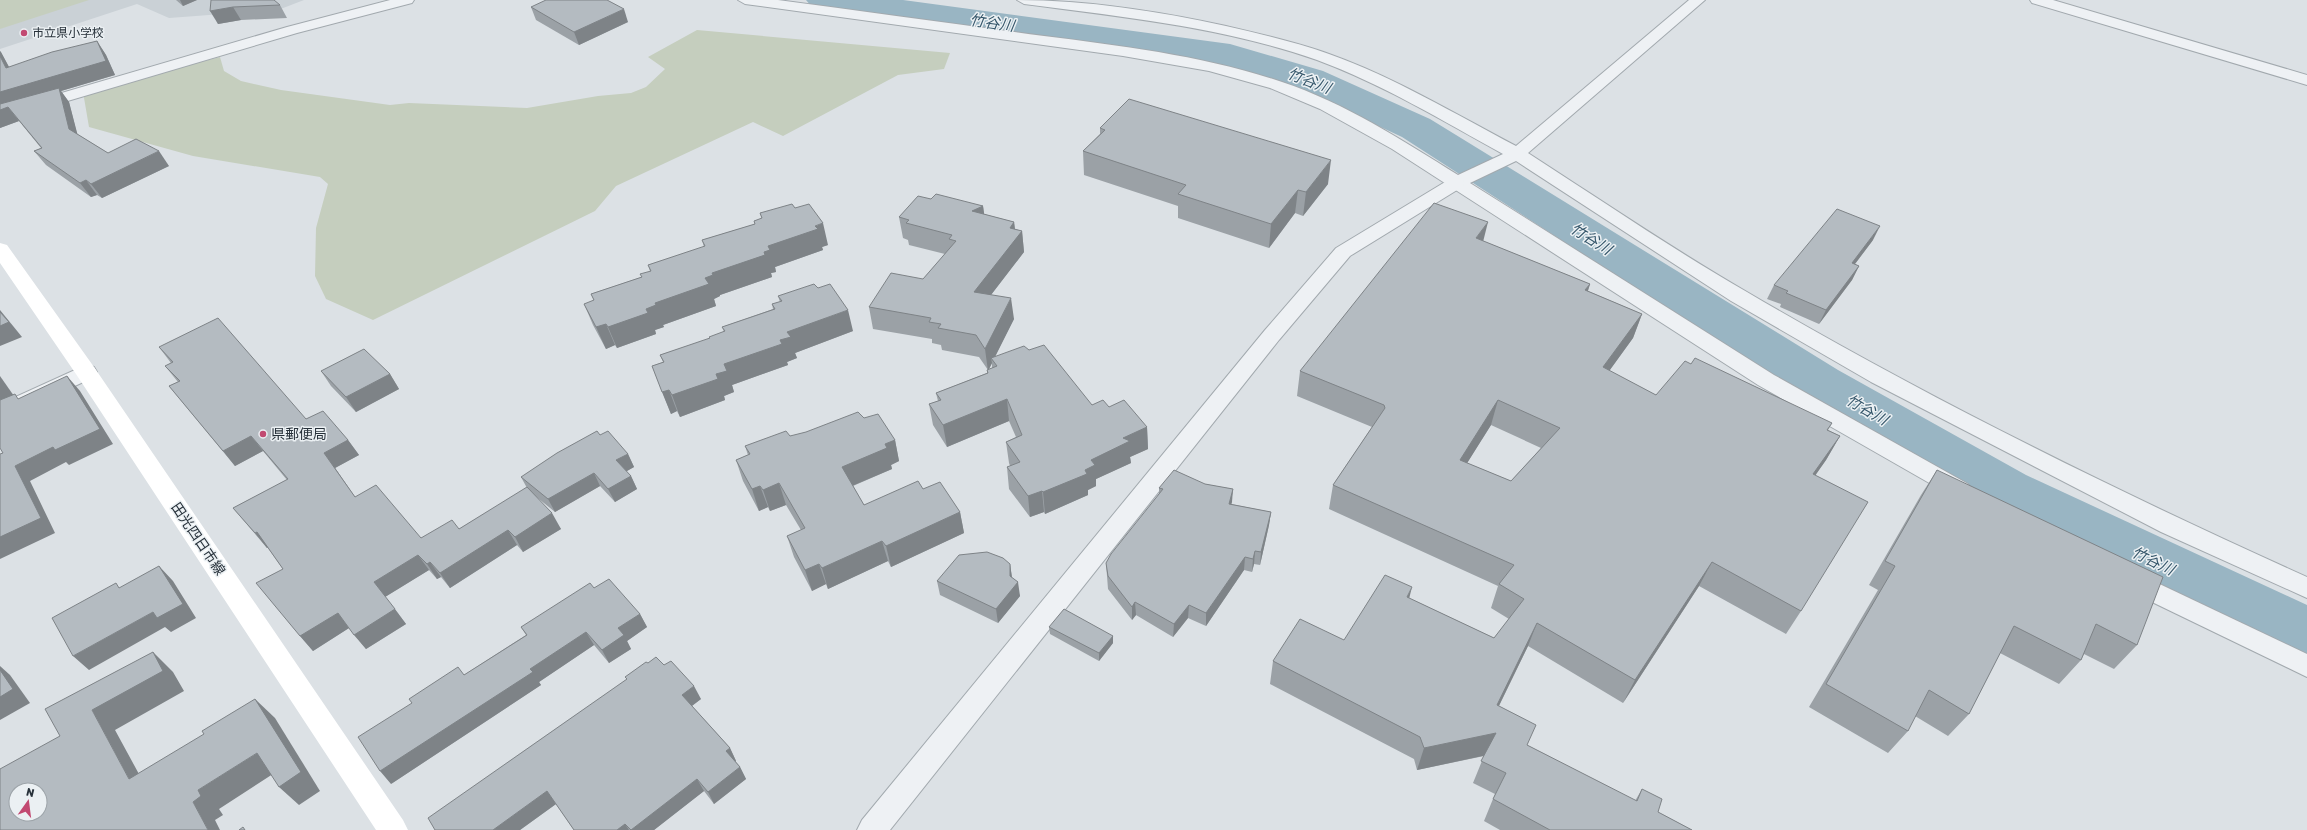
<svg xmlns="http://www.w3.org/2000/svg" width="2307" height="830" font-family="Rubik,'Noto Sans JP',sans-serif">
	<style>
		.built { fill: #cad1d6 }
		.green { fill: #c5cebe }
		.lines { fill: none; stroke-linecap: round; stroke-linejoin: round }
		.river { fill: #99b5c3; fill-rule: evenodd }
		.minor-casing { stroke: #a2a9ae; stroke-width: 2 }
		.tertiary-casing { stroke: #a2a9ae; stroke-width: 2 }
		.minor { fill: #eef1f4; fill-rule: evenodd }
		.tertiary { fill: #eef1f4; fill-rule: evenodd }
		.secondary { fill: #fff; fill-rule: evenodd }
		.wall { fill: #9ba1a6; fill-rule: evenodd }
		.shaded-wall { fill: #7e8387 }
		.building { fill: #b4bbc1; stroke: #7e8387; fill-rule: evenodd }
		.poi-dot { fill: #c24971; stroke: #ebf0f3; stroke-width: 1.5 }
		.labels { text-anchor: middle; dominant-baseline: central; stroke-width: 3; stroke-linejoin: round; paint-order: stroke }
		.far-poi-label { font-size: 12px; fill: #27313a; stroke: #ebf0f3; text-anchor: start }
		.poi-label { font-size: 14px; fill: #27313a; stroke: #ebf0f3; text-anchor: start }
		.street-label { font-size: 14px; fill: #27313a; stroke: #ebf0f3 }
		.water-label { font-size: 15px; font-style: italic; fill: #35566a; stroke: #ebf0f3 }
	</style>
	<rect width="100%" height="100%" fill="#dce1e5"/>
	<polygon class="built" points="0,0 304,0 278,10 169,18 137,4 0,49"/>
	<g class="green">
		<polygon points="0,0 89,0 0,29"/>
		<polygon points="697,30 950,53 944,69 898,75 783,136 753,122 616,186 595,211 373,320 326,299 315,276 316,228 328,184 320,177 193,156 89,127 83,92 220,57 224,71 241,81 281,90 390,105 409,103 527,108 598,96 631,93 646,87 665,69 648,57"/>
	</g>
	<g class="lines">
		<polygon class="river" points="806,0 903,0 1230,44 1323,71 1430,119 1838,370 2026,475 2307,605 2307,658 2252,636 1988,505 1802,396 1402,137 1295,87 1225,66 824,11 812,7"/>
		<defs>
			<g id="minor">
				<polygon points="390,0 414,0 412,3 297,33 0,121 0,111 287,27"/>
				<path d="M 738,0 L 778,0 C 867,12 955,24 1044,36 C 1123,46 1205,56 1282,82 C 1345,103 1402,140 1458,175 L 1503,154 C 1443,121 1382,84 1317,60 C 1223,27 1123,17 1024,4 L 1017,0 C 1088,0 1157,11 1226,26 C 1260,34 1296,42 1329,54 C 1394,77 1455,114 1516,146 L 1689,0 L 1705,0 L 1528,153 C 1601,200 1672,249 1747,292 C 1927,398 2116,491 2307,577 L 2307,598 L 2161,532 L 1871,382 L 1731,301 L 1516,161 L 1470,183 L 1774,375 L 1968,484 L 1972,490 L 1968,496 L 1960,499 L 1952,496 L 1758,385 L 1392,149 L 1320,109 L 1270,88 L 1209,71 L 1123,56 L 745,4 Z"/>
				<polygon points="2030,0 2053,0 2307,75 2307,85 2032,3"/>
				<polygon points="86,365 94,367 97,372 94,377 0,421 0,404"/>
				<polygon points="2130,570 2307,654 2307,677 2121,587 2118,580 2121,573"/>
			</g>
			<polygon id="tertiary" points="1456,178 1462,179 1465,183 1462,187 1350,256 1279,340 890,830 857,830 862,820 1265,330 1336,248 1450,179"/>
		</defs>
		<use href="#minor" class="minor-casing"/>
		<use href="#tertiary" class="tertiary-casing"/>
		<use href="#minor" class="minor"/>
		<use href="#tertiary" class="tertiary"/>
		<polygon class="secondary" points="0,243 7,245 94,367 403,820 408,830 376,830 78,377 0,263"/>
	</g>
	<g class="wall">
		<polygon points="176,0 197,0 183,6"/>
		<polygon points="211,0 280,5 287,18 241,20 218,24"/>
		<polygon points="531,7 628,22 579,45 536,20"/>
		<polygon points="97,41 106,55 115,75 61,91 69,102 77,134 108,153 169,166 102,198 97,195 91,197 46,165 34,151 41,148 19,121 0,128 0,51 9,67"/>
		<polygon points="1100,128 1328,184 1303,216 1295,213 1269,248 1178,218 1178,206 1084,175 1083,151 1100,134"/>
		<path d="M 931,199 L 983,206 L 984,214 L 1014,222 L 1015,229 L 1022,231 L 1024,252 L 991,295 L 1014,319 L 995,356 L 1092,405 L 1109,407 L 1147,427 L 1148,449 L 1130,457 L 1131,463 L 1096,479 L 1096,486 L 1088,490 L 1088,495 L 1045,514 L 1044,512 L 1030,517 L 1009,489 L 1007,467 L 1010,466 L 1009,463 L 1006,442 L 1016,437 L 1009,421 L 947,447 L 933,425 L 929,404 L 938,401 L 936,393 L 987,373 L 987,370 L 988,370 L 979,357 L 942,350 L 941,345 L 932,343 L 932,339 L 873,329 L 869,307 L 923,279 L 945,254 L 909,245 L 908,240 L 903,238 L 899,217 ZM 992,363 L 992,368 L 989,369 Z"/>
		<polygon points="760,213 828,245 822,247 823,250 775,267 776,272 771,273 772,277 720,295 720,296 714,299 716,306 663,325 664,327 655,330 656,334 617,348 615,345 606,349 593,325 584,304 594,301 591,294 642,277 650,271 648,265 704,247 702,240 755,224 754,221 762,219"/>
		<polygon points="1873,240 1855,264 1859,266 1852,280 1819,324 1780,307 1781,304 1767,299 1774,285"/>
		<path d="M 1483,241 L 1590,284 L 1588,291 L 1642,314 L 1633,338 L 1609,371 L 1656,395 L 1832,423 L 1828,430 L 1840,436 L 1826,460 L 1815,475 L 1801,611 L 1786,634 L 1699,586 L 1623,703 L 1528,646 L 1499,706 L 1527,745 L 1635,801 L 1642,789 L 1658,812 L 1692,830 L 1500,830 L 1484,821 L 1495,794 L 1473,783 L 1484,756 L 1417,770 L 1414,759 L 1270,684 L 1273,661 L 1344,640 L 1409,598 L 1494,638 L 1509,619 L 1491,608 L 1498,586 L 1329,509 L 1333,485 L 1372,427 L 1297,396 L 1300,371 ZM 1491,425 L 1541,448 L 1511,481 L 1467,463 Z"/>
		<polygon points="778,296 853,331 795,353 797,358 787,362 788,365 732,385 734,392 724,396 725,400 680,417 677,411 671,414 652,366 663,362 660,355 710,339 724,332 722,327 773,309 772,304 780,302"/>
		<polygon points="159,347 348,440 359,455 335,468 355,497 421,538 459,529 527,488 521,477 600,435 628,454 634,467 626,471 631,476 637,489 615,502 600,486 555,512 534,495 561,529 523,552 517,545 450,588 441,577 437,579 429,570 385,597 406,624 366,649 349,628 313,651 300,636 283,569 268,548 267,548 233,508 287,480 263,451 235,466 169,386 178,382 165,366 171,363"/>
		<polygon points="321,371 390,374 399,389 356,412 331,386"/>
		<polygon points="790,436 895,440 899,461 891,465 892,469 853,486 864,505 923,489 960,512 964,533 891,567 888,561 828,589 826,584 812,591 794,557 787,536 801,530 786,505 770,511 768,507 759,511 743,481 736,460 748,455 745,446"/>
		<polygon points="1937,470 2137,645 2114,669 2084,654 2081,660 2059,684 2000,653 1969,714 1948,736 1915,716 1908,731 1888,753 1809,707 1878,590 1869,585 1921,495"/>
		<polygon points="1205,484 1233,489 1231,504 1271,512 1269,525 1260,565 1254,564 1252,572 1244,570 1206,626 1188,618 1173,637 1136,615 1132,620 1108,589 1106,563 1159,494 1159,488"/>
		<polygon points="1010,564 1012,577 1020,596 998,623 940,595 937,581"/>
		<polygon points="594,588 640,614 647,627 627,641 631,649 609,663 594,645 539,682 541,685 391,784 464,675 526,635 521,627"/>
		<polygon points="1049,627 1113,636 1113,643 1099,661 1050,634"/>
		<polygon points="648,663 701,699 692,706 730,748 736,761 736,762 740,767 746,779 714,804 704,791 654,830 574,830 556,804 520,830 435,830 627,679 625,677"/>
	</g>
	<g class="shaded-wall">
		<polygon points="180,0 197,0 183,6"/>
		<polygon points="233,7 241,20 218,24 210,11"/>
		<polygon points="624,9 628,22 579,45 574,32"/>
		<polygon points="97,41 106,55 115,75 61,91 69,102 80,144 69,129 60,92 0,109 0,92"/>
		<polygon points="0,51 1,52 17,82 6,68 0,56"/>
		<polygon points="8,107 19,121 0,128 0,110"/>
		<polygon points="159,151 169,166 102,198 91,184"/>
		<polygon points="1331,160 1328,184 1303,216 1306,192"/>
		<polygon points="86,180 97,195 91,197 80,183"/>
		<polygon points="1298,190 1295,213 1269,248 1271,224"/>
		<polygon points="983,206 986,227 972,211"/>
		<polygon points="1014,222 1016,238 1022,231 1024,252 977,313 974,292 1010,228"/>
		<polygon points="1488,222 1482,246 1476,238"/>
		<polygon points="823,223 828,245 822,247 823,250 775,267 776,272 771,273 772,277 720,295 720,296 714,299 716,306 663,325 664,327 655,330 656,334 617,348 608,327 646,309 655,303 705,278 712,273 764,252 768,246"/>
		<polygon points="1880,226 1873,240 1845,277 1852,263"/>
		<polygon points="1859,266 1852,280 1819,324 1826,310"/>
		<polygon points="1590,284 1582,308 1585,290"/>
		<polygon points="1011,298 1014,319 993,361 991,358 992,363 988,371 985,349"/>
		<polygon points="0,310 22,337 0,346"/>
		<polygon points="848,310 853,331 795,353 797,358 787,362 788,365 732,385 734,392 724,396 725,400 680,417 672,395 716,374 724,364 787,332"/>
		<polygon points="1642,314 1633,338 1594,392 1603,367"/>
		<polygon points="606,324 615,345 606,349 596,327"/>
		<polygon points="390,374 399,389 356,412 346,397"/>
		<polygon points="0,376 14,396 0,403"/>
		<polygon points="67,376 80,391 113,444 69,465 66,462 30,481 55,533 0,559 0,537 15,466"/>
		<polygon points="669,390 677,411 671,414 662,392"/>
		<polygon points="1007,399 1009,421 947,447 943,425"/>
		<polygon points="1498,400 1491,425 1454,484 1460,460"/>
		<polygon points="1147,427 1148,449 1130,457 1131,463 1096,479 1096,486 1088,490 1088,495 1045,514 1043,492 1085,470 1091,460 1123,438"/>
		<polygon points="251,436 263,451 235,466 223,451"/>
		<polygon points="1840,436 1826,460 1799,499 1813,474"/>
		<polygon points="348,440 359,455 335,468 366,513 324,453"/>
		<polygon points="895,440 899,461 891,465 892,469 847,488 842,467 885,444"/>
		<polygon points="628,454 634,467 622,474 616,460"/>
		<polygon points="594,473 600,486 555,512 548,499"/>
		<polygon points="631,476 637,489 615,502 608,489"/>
		<polygon points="779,483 786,505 770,511 763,490"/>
		<polygon points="760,486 768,507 759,511 752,489"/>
		<polygon points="1233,489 1232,502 1228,517 1229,504"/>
		<polygon points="1042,491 1044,512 1030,517 1028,496"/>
		<polygon points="960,512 964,533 891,567 886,546"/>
		<polygon points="1271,512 1269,525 1260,565 1261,552"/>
		<polygon points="552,513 561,529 523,552 515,537"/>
		<polygon points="508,530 517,545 450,588 440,573"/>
		<polygon points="257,532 269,547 267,548 255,533"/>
		<polygon points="882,541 888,561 828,589 822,568"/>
		<polygon points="1255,551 1254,564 1252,572 1253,559"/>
		<polygon points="418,555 429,570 385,597 374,582"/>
		<polygon points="1245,557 1244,570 1206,626 1206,613"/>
		<polygon points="430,562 441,577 437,579 427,564"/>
		<polygon points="1712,562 1699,586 1623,703 1635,680"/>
		<polygon points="819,564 826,584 812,591 805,570"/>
		<polygon points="1010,564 1012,578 1018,582 1020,596 998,623 996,609 1010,576"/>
		<polygon points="159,566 173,581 196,618 171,632 165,627 89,670 73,656 153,612"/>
		<polygon points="1412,587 1406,611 1407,597"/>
		<polygon points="1135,602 1136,615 1132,620 1132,607"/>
		<polygon points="1189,605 1188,618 1173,637 1174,624"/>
		<polygon points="395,609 406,624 366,649 354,635"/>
		<polygon points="338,613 349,628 313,651 300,636"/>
		<polygon points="640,614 647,627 627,641 631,649 609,663 602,650 618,628"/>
		<polygon points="1537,623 1528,646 1488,728 1497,705"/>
		<polygon points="586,632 594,645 539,682 541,685 391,784 380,771 530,669"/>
		<polygon points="1113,636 1113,643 1099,661 1099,653"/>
		<polygon points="153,652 173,672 184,691 115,730 152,798 129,779 92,710"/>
		<polygon points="0,666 10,675 30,703 0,720"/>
		<polygon points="694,686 701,699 689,708 682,695"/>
		<polygon points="255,699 275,718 320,791 299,805 279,787"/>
		<polygon points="1496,733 1487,755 1417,770 1424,748"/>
		<polygon points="730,748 736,761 733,764 726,751"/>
		<polygon points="257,753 276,772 219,809 223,815 215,820 220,830 208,830 193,802 198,790"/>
		<polygon points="740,767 746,779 714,804 708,792"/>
		<polygon points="697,779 704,791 654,830 631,830"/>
		<polygon points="547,791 556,804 520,830 493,830"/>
		<polygon points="625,824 629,830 617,830"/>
	</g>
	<g class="building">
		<polygon points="211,0 274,0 280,5 233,7 210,11"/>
		<polygon points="546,0 607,0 624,9 574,32 531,7"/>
		<polygon points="97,41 106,61 0,92 0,56 6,68 52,52"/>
		<polygon points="59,88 69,129 108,153 136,139 159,151 91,184 86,180 80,183 34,151 42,148 8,107 0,110 0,104"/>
		<polygon points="1129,99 1331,160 1306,192 1298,190 1271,224 1178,194 1186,185 1083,151 1105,130 1100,128"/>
		<polygon points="936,194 983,206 972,211 1014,222 1010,228 1022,231 974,292 1011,298 985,349 976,335 938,328 941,324 929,322 931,318 869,307 891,273 923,279 956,241 949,239 952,235 906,223 909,220 899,217 918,196 931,199"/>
		<path d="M 1434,203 L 1488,222 L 1476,238 L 1590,284 L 1585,290 L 1642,314 L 1603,367 L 1656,395 L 1685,361 L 1691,364 L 1695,358 L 1832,423 L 1827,430 L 1840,436 L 1813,474 L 1868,502 L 1801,611 L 1712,562 L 1635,680 L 1537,623 L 1497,705 L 1536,725 L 1527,745 L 1637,801 L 1642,789 L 1662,799 L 1658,812 L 1692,830 L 1550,830 L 1493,799 L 1506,773 L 1481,761 L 1496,733 L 1424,748 L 1420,737 L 1273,661 L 1300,619 L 1344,640 L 1385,575 L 1412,587 L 1407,597 L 1494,638 L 1524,599 L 1499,584 L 1514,565 L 1333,485 L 1385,408 L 1384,405 L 1300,371 ZM 1498,400 L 1560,428 L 1511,481 L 1460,460 Z"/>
		<polygon points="792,204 795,208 809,204 823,223 815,226 818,229 768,246 770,250 764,252 765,255 712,273 713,275 705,278 709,284 655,303 656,305 646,309 648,313 608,327 606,324 596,327 584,304 594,300 591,294 642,277 640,274 651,271 648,265 705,246 702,240 755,224 754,221 762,218 760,213"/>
		<polygon points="1837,209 1880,226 1852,263 1859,266 1826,310 1786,293 1788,291 1774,285"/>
		<polygon points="814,284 818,288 830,284 848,310 787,332 791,337 780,340 782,344 724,364 727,371 716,374 718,379 672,395 669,390 662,392 652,366 664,362 660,355 710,338 709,337 725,331 722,327 775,309 772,304 782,301 778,296"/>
		<polygon points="0,312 9,322 0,326"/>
		<polygon points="218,318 306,419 323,411 348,440 324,453 355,497 376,485 421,538 452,520 459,529 527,487 552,513 515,537 508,530 440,573 430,562 427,564 418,555 374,582 395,609 354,635 338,613 300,636 256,583 283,569 257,532 255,533 233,508 288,479 251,436 223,451 169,386 180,381 165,366 173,362 159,347"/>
		<polygon points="1044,345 1092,405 1103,400 1109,407 1124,400 1147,427 1123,438 1130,441 1091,460 1095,465 1085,470 1087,474 1043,492 1042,491 1028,496 1007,467 1020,462 1006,442 1022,435 1007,399 943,425 929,404 941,400 936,393 988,373 987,370 997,366 991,358 1024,346 1029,350"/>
		<polygon points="364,349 390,374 346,397 321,371"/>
		<polygon points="67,376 100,429 55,450 53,447 15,466 41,518 0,537 0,454 3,453 0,448 0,400 15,394 18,399"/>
		<polygon points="858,412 864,418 878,414 895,440 885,444 887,448 842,467 864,505 918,481 923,489 940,482 960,512 886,546 882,541 822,568 819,564 805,570 787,536 805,528 779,483 763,490 760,486 752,489 736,460 750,454 745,446 786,431 790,436 806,432"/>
		<polygon points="597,431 600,435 608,431 628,454 616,460 631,476 608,489 594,473 548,499 521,477 557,453"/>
		<polygon points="1174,470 1205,484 1233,489 1229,504 1271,512 1261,552 1255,551 1253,559 1245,557 1206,613 1189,605 1174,624 1135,602 1132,607 1108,576 1106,563 1111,554 1163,489 1159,488"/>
		<polygon points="1937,470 2163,577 2137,645 2096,624 2081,660 2014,626 1969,714 1929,690 1908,731 1826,684 1895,566 1885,561"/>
		<polygon points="987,552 1003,558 1010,564 1010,576 1018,582 996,609 937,581 959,555"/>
		<polygon points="159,566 183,604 157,618 153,612 73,656 52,618 116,583 119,588"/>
		<polygon points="609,579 640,614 618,628 624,635 602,650 586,632 530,669 533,672 380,771 358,737 412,703 409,699 458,667 464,675 527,635 521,627 590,583 594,588"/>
		<polygon points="1064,609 1113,636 1099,653 1049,627"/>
		<path d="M 153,652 L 163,671 L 92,710 L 129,779 L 204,734 L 202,731 L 255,699 L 301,772 L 279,787 L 257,753 L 198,790 L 201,796 L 193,802 L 208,830 L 0,830 L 0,769 L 60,736 L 45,709 ZM 16,790 L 40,790 L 40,814 L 16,814 Z"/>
		<polygon points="656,657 664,665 671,661 694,686 682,695 730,748 726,751 740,767 708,792 697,779 631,830 625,824 617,830 574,830 547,791 493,830 435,830 428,818 627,679 625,677 646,662 648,663"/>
		<polygon points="0,670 13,689 0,697"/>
		<polygon points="243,827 245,830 239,830"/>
	</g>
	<g class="poi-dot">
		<circle cx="24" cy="33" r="4"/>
		<circle cx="263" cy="434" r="4"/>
	</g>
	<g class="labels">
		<g class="far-poi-label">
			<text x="32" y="33">市立県小学校</text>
		</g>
		<g class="poi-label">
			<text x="271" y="434">県郵便局</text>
		</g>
		<g class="street-label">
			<text transform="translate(198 539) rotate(56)">田光四日市線</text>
		</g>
		<g class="water-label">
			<text transform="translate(992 23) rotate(8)">竹谷川</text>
			<text transform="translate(1309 81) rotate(21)">竹谷川</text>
			<text transform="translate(1591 239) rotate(32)">竹谷川</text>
			<text transform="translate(1867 410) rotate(30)">竹谷川</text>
			<text transform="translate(2153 561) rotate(26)">竹谷川</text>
		</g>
	</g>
	<g transform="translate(28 802) rotate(14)"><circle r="19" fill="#ebf0f3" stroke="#9da4a9"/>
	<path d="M0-3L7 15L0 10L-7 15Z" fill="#c24971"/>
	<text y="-6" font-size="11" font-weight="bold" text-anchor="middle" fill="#27313a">N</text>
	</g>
</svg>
